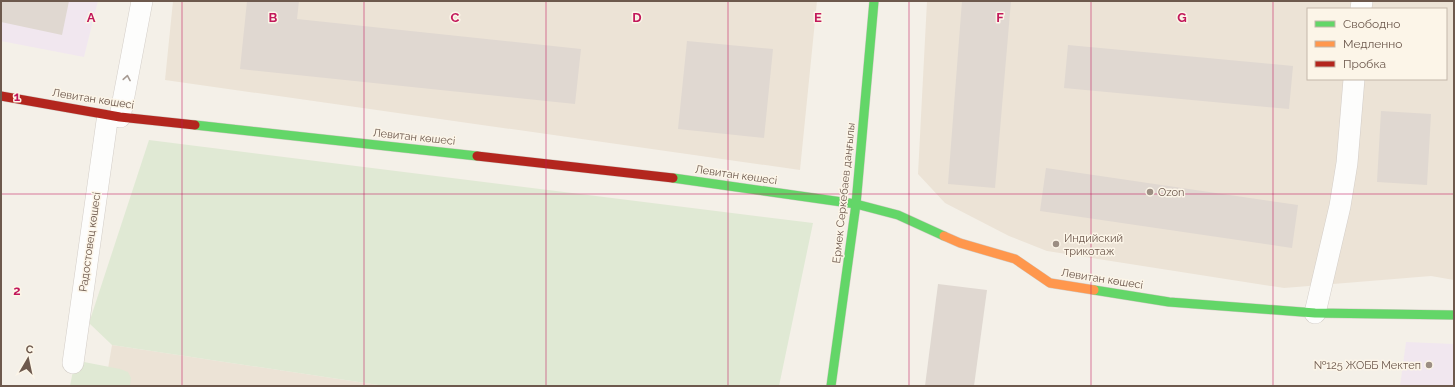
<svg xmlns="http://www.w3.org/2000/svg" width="1455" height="387" font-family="Raleway,sans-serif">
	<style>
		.residential { fill: #ece3d6; fill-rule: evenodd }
		.education { fill: #f1e7ef }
		.green { fill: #e0e9d4 }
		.building { fill: #e0d8d1 }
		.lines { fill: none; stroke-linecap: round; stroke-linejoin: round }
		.street-casing { stroke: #d3cdc7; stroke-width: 22 }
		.fast-casing { stroke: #d2ccc5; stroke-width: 10 }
		.slow-casing { stroke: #d2ccc5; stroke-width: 10 }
		.jam-casing { stroke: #d2ccc5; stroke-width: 10 }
		.street { stroke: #fdfdfc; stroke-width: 21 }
		.fast { stroke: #63d668; stroke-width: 9 }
		.slow { stroke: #ff974d; stroke-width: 9 }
		.jam { stroke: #b3261e; stroke-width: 9 }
		.oneway { stroke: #a79b93 }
		.grid { fill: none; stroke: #c2185b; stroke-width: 1; stroke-opacity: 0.55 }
		.poi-dot { fill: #9c8e83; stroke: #fcf5e8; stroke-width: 1.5 }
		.labels { text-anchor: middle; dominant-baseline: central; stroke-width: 3; stroke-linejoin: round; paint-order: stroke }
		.street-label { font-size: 11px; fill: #6d594d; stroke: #fcf5e8 }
		.poi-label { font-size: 11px; fill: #6d594d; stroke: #fcf5e8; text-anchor: start }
		.grid-label { font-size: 13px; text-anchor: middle; font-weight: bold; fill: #c2185b; stroke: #fcf5e8; stroke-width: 3; stroke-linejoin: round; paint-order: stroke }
	</style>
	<rect width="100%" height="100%" fill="#f4f0e8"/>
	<g class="residential">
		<polygon points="173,1 817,1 800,170 165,80"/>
		<path d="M 927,1 L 1454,1 L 1454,280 L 1431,276 L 1284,288 L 1047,251 L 1009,236 L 945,203 L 918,174 ZM 1308,9 L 1446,9 L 1446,79 L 1308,79 Z"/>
		<polygon points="112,345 385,386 105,386"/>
	</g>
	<g class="education">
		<polygon points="1,1 98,1 84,57 1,41"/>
		<polygon points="1406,342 1454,344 1454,386 1400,386"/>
	</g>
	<g class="green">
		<polygon points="149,140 813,223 779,386 385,386 112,345 89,323"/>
		<polygon points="84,362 120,369 128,372 131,378 130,386 70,386 73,371"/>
	</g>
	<g class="building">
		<polygon points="1,1 69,1 62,35 1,22"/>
		<polygon points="247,1 299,1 297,19 581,49 575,104 240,69"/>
		<polygon points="962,1 1011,1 995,188 948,184"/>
		<polygon points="687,41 773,49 764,138 678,129"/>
		<polygon points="1068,45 1293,66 1289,109 1064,88"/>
		<polygon points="1381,111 1431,114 1427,185 1377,182"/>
		<polygon points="1046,168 1298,205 1292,248 1040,211"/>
		<polygon points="938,284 987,290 974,386 925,386"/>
	</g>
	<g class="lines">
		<defs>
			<g id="street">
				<polyline points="1361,9 1362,1"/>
				<polyline points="120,117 142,1"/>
				<polyline points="1315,313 1340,206 1347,163 1354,79"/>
				<polyline points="73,363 107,121"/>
			</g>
			<g id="fast">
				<polyline points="195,125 477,156"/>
				<polyline points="673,178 856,204 898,215 944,236"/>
				<polyline points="1094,290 1169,302 1315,313 1454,315"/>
				<polyline points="831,386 856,204 874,1"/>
			</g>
			<polyline id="slow" points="944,236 960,243 1015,259 1050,283 1094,290"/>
			<g id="jam">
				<polyline points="1,96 120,117 195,125"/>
				<polyline points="477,156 673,178"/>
			</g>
		</defs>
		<use href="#street" class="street-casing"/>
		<use href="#fast" class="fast-casing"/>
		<use href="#slow" class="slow-casing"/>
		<use href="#jam" class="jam-casing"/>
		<use href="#street" class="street"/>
		<use href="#fast" class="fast"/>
		<use href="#slow" class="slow"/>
		<use href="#jam" class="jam"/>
	</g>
	<defs><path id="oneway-chevron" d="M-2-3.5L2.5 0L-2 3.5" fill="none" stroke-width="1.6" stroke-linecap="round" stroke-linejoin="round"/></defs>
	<use class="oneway" href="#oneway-chevron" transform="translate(127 78) rotate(-80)"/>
	<path class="grid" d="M 182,1 L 182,386M 364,1 L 364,386M 546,1 L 546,386M 728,1 L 728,386M 909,1 L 909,386M 1091,1 L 1091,386M 1273,1 L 1273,386M 1,194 L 1454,194"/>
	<g class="poi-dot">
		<circle cx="1150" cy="192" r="4"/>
		<circle cx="1056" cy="244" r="4"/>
		<circle cx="1429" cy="365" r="4"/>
	</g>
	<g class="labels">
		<g class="street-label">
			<text transform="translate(93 99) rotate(9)">Левитан көшесі</text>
			<text transform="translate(414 137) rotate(6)">Левитан көшесі</text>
			<text transform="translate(736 175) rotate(8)">Левитан көшесі</text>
			<text transform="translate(844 193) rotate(-84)">Ермек Серкебаев даңғылы</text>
			<text transform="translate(90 242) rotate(-82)">Радостовец көшесі</text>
			<text transform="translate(1102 279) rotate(9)">Левитан көшесі</text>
		</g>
		<g class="poi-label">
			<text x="1158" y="192">Ozon</text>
			<text x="1064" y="238">Индийский<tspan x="1064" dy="13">трикотаж</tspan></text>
			<text x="1421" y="365" text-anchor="end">№125 ЖОББ Мектеп</text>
		</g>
	</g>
	<g class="grid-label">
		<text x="91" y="22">A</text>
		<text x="273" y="22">B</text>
		<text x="455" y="22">C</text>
		<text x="637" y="22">D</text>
		<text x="818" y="22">E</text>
		<text x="1000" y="22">F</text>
		<text x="1182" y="22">G</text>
		<text x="17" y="101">1</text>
		<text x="17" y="295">2</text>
	</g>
	<rect width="1455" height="387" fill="none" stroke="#6d594d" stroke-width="4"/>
	<rect x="1307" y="8" width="140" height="72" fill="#fcf5e8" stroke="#c3b7aa"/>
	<rect x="1315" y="21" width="20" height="6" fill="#63d668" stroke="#c3b7aa"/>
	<text x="1343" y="28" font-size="12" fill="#6d594d">Свободно</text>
	<rect x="1315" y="41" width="20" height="6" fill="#ff974d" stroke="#c3b7aa"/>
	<text x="1343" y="48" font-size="12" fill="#6d594d">Медленно</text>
	<rect x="1315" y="61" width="20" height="6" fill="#b3261e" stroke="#c3b7aa"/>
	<text x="1343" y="68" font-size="12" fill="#6d594d">Пробка</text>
	<g transform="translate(28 359) rotate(9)" stroke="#fcf5e8" stroke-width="3" paint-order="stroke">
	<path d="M0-3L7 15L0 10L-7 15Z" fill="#6d594d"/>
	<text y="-6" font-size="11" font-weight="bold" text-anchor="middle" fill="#6d594d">С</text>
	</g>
</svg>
